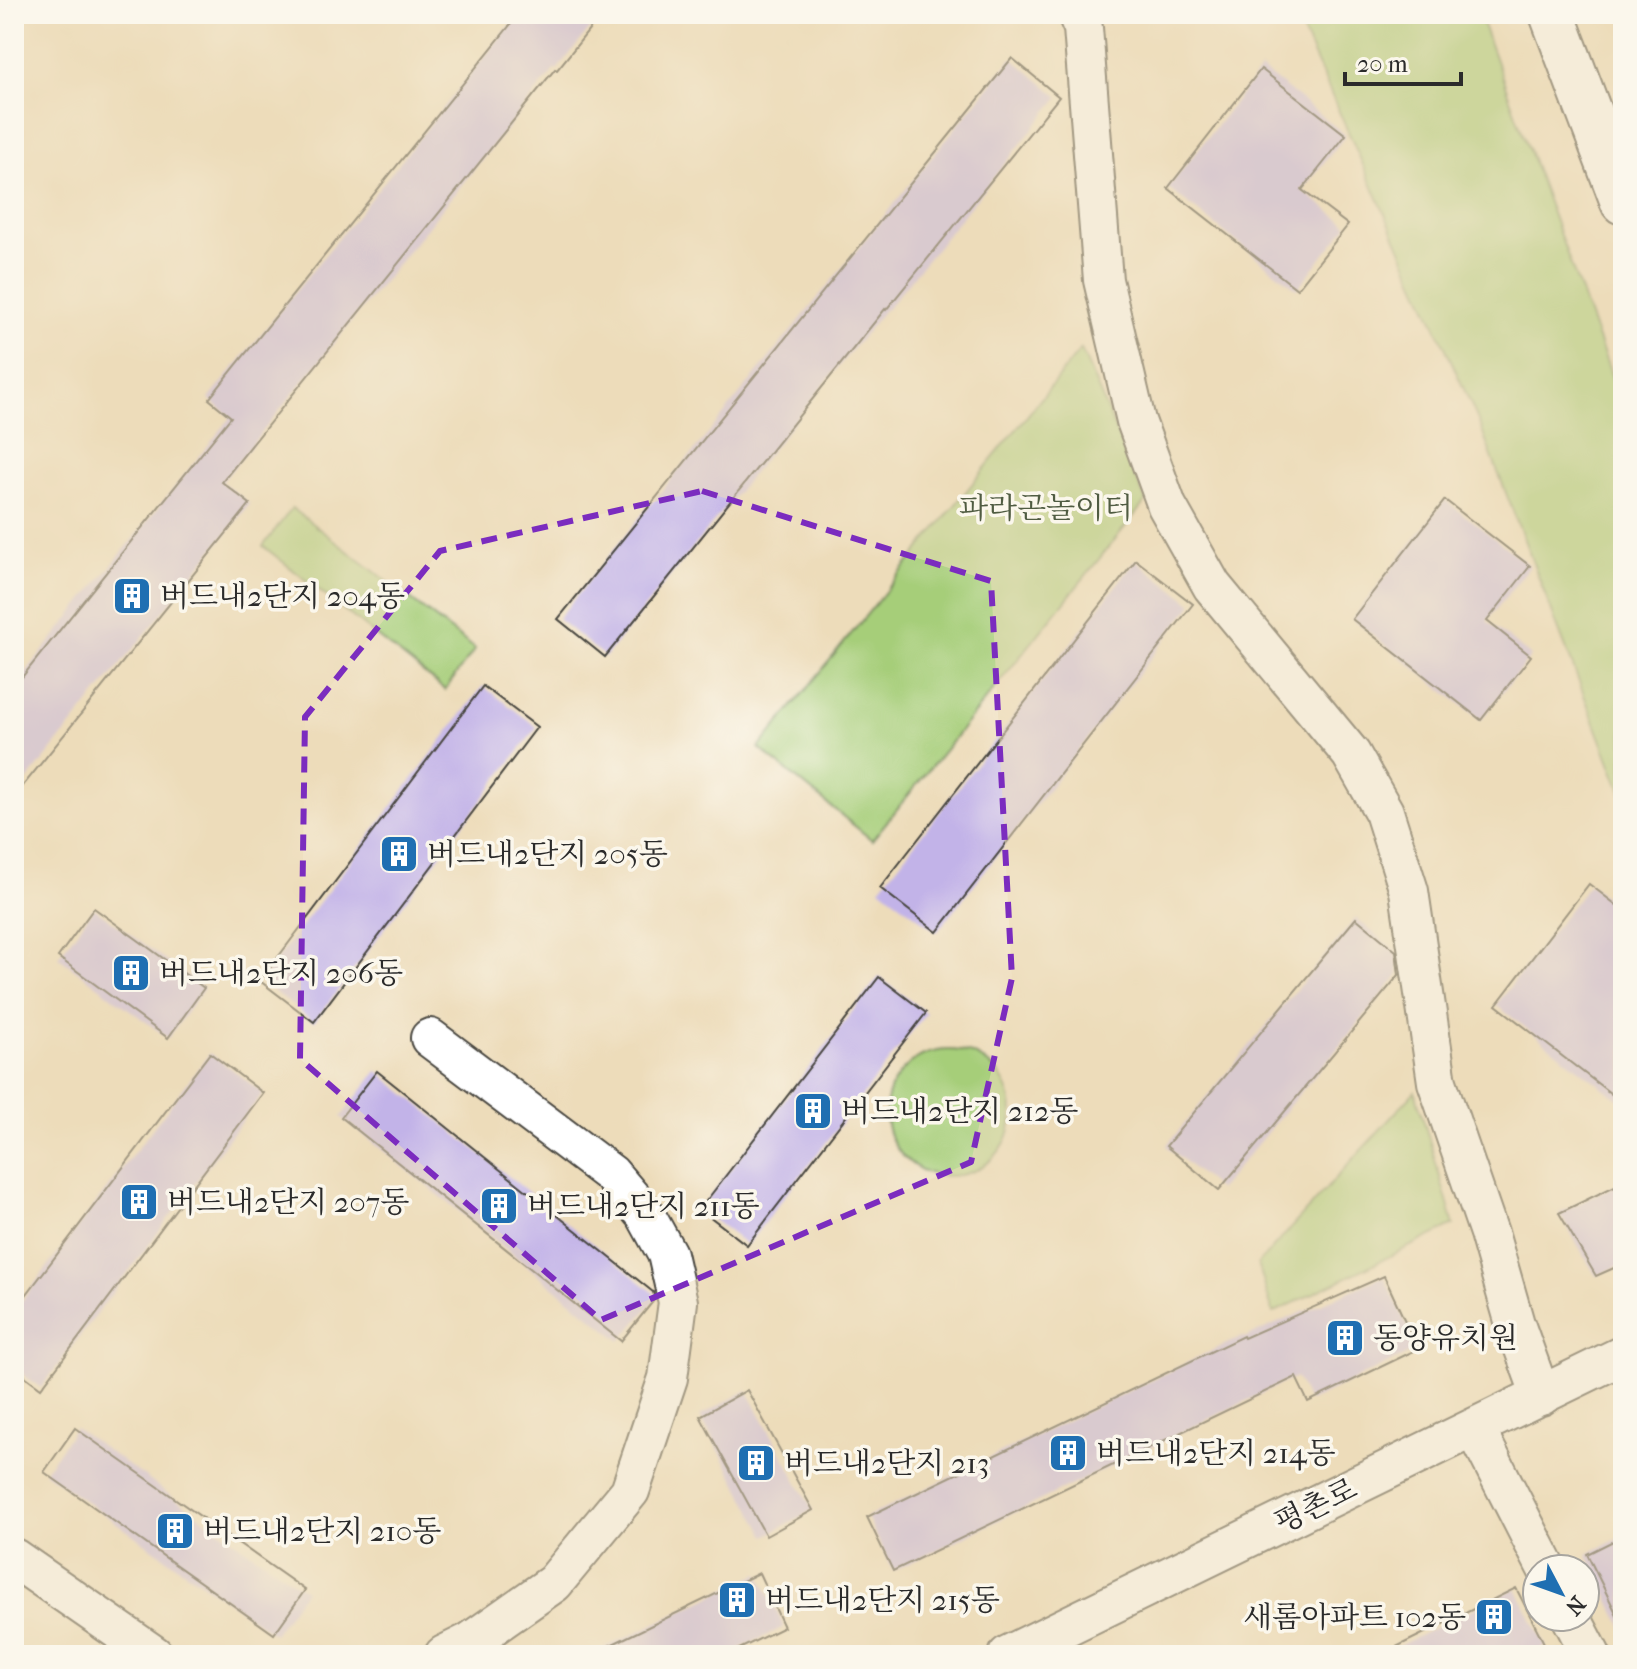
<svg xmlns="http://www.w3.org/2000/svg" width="1637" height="1669" font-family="'IM FELL French Canon','Noto Serif KR',serif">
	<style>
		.green { fill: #a6ce79; stroke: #687c52; stroke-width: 2 }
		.building { fill: #c2b3e8 }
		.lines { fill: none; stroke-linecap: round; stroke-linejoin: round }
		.minor-casing { stroke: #484640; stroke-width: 42 }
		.major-casing { stroke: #484640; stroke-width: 48 }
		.minor { stroke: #fff; stroke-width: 38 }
		.major { stroke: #fff; stroke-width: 44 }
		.marked { fill: none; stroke: #7b2cbf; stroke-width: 6; stroke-dasharray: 16 10; stroke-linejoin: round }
		.labels { text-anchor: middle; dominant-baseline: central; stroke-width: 7; stroke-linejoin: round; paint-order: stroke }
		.park-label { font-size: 30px; fill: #505c42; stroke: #fbf7ec }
		.poi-label { font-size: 30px; fill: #2b2b2b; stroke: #fbf7ec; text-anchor: start }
		.street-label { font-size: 30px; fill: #2b2b2b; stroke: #fbf7ec }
	</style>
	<rect width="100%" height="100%" fill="#fbf7ec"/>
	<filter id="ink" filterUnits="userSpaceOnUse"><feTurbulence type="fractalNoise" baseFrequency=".0125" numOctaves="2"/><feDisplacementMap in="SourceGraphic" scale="16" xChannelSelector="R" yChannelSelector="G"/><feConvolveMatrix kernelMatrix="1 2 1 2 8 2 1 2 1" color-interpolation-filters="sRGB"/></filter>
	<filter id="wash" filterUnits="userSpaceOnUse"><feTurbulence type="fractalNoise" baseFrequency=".006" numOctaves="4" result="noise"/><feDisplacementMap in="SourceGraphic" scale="32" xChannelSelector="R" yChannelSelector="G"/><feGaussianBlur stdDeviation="1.8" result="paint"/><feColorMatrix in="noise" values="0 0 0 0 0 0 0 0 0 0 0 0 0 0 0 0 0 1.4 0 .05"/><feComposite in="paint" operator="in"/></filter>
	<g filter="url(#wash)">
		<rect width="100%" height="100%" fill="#eddcba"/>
		<g class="green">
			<polygon points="1295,14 1479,14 1623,407 1623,796 1477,418"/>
			<polygon points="1081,349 1146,501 872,840 759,748"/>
			<polygon points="292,508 475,649 445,690 263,546"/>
			<circle cx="949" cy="1113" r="63"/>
			<polygon points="1415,1091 1454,1225 1273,1313 1258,1264"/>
		</g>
		<g id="blocks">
			<g class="building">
				<polygon points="519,14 602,14 557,70 555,69 222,482 250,504 14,797 14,687 231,417 209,399"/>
				<polygon points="1012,58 1059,97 886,310 885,309 605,657 558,619"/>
				<polygon points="1261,69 1346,135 1302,190 1348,225 1297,289 1168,188"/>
				<polygon points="1445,500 1530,566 1487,621 1531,656 1481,720 1352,619"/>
				<polygon points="1136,560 1193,604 937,932 880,888"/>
				<polygon points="483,686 537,727 314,1022 260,981"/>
				<polygon points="1589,884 1623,910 1623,1103 1496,1005"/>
				<polygon points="94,908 204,988 168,1038 58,957"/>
				<polygon points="1356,918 1396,951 1399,975 1219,1190 1166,1146"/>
				<polygon points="879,977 926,1013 747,1245 700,1209"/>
				<polygon points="210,1053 263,1093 41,1388 14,1368 14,1311"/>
				<polygon points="377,1071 653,1292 655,1299 621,1341 341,1117"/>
				<polygon points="1623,1182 1623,1264 1596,1276 1559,1213"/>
				<polygon points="1384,1276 1418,1349 1308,1402 1296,1377 893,1571 867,1517 1243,1336 1244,1338"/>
				<polygon points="747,1390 813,1510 766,1536 700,1416"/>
				<polygon points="75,1428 305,1590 274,1634 44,1472"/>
				<polygon points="1623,1536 1623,1627 1587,1554"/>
				<polygon points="759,1573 784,1627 727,1655 590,1655"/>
				<polygon points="1516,1588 1546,1647 1529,1655 1380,1655"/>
			</g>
		</g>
	</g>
	<g filter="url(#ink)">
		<use href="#blocks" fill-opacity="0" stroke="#484640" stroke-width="2"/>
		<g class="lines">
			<defs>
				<g id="minor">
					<polyline points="1077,14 1083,28 1103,280 1136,421 1167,506 1212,586 1351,754 1384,812 1409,891 1437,1082 1489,1233 1515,1324 1541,1396"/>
					<polyline points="430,1038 611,1174 645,1214 667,1254 678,1302 668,1378 630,1491 554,1583 470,1642 444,1655"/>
					<polyline points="1475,1428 1547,1569"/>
					<polyline points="14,1558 154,1655"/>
					<polyline points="1571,1617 1591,1655"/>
					<polyline points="1008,1655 1623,1355"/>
				</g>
				<polyline id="major" points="1552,14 1623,202"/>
			</defs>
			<use href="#minor" class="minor-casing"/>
			<use href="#major" class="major-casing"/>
			<use href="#minor" class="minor"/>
			<use href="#major" class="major"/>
		</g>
	</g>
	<path d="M0 0H1637V1669H0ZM 702,491 L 991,581 L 1012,978 L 971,1162 L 601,1320 L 300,1059 L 305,717 L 440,551 Z" fill="#eddcba" fill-opacity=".55" fill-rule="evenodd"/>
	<path class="marked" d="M 702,491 L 991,581 L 1012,978 L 971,1162 L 601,1320 L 300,1059 L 305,717 L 440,551 Z"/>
	<defs>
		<symbol id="building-square" viewBox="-11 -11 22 22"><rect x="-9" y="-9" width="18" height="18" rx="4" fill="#1f6fb2" stroke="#fbf7ec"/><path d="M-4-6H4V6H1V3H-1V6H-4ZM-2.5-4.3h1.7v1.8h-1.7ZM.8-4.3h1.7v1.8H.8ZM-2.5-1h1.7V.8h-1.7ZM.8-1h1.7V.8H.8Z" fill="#fff"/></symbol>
	</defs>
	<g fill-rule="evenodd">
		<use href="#building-square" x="110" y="574" width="44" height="44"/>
		<use href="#building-square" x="377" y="832" width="44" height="44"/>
		<use href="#building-square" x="109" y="951" width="44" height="44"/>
		<use href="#building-square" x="791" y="1089" width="44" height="44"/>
		<use href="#building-square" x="117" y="1180" width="44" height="44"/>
		<use href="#building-square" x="477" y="1184" width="44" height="44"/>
		<use href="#building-square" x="1323" y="1316" width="44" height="44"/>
		<use href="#building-square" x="1046" y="1431" width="44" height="44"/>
		<use href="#building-square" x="734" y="1441" width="44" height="44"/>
		<use href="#building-square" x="153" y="1509" width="44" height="44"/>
		<use href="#building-square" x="715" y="1578" width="44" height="44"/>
		<use href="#building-square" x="1472" y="1595" width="44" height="44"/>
	</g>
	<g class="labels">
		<g class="park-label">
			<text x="1046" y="508">파라곤놀이터</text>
		</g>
		<g class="poi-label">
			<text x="160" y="596">버드내2단지 204동</text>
			<text x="427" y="854">버드내2단지 205동</text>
			<text x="159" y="973">버드내2단지 206동</text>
			<text x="841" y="1111">버드내2단지 212동</text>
			<text x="167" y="1202">버드내2단지 207동</text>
			<text x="527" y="1206">버드내2단지 211동</text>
			<text x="1373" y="1338">동양유치원</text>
			<text x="1096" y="1453">버드내2단지 214동</text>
			<text x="784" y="1463">버드내2단지 213</text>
			<text x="203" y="1531">버드내2단지 210동</text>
			<text x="765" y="1600">버드내2단지 215동</text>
			<text x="1466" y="1617" text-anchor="end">새롬아파트 102동</text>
		</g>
		<g class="street-label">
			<text transform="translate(1316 1506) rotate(-26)">평촌로</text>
		</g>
	</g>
	<rect width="1637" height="1669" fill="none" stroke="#fbf7ec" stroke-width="48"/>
	<g transform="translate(1561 1593) rotate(131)"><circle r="38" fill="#fbf7ec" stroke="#a8a59f" stroke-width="2"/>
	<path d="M0-6L14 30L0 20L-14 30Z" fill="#1f6fb2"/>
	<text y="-12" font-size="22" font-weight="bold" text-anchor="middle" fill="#2b2b2b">N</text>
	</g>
	<path d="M1345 72v12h116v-12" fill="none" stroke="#2b2b2b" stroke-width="4"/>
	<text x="1357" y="72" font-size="24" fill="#2b2b2b" stroke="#fbf7ec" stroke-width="6" paint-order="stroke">20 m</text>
</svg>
